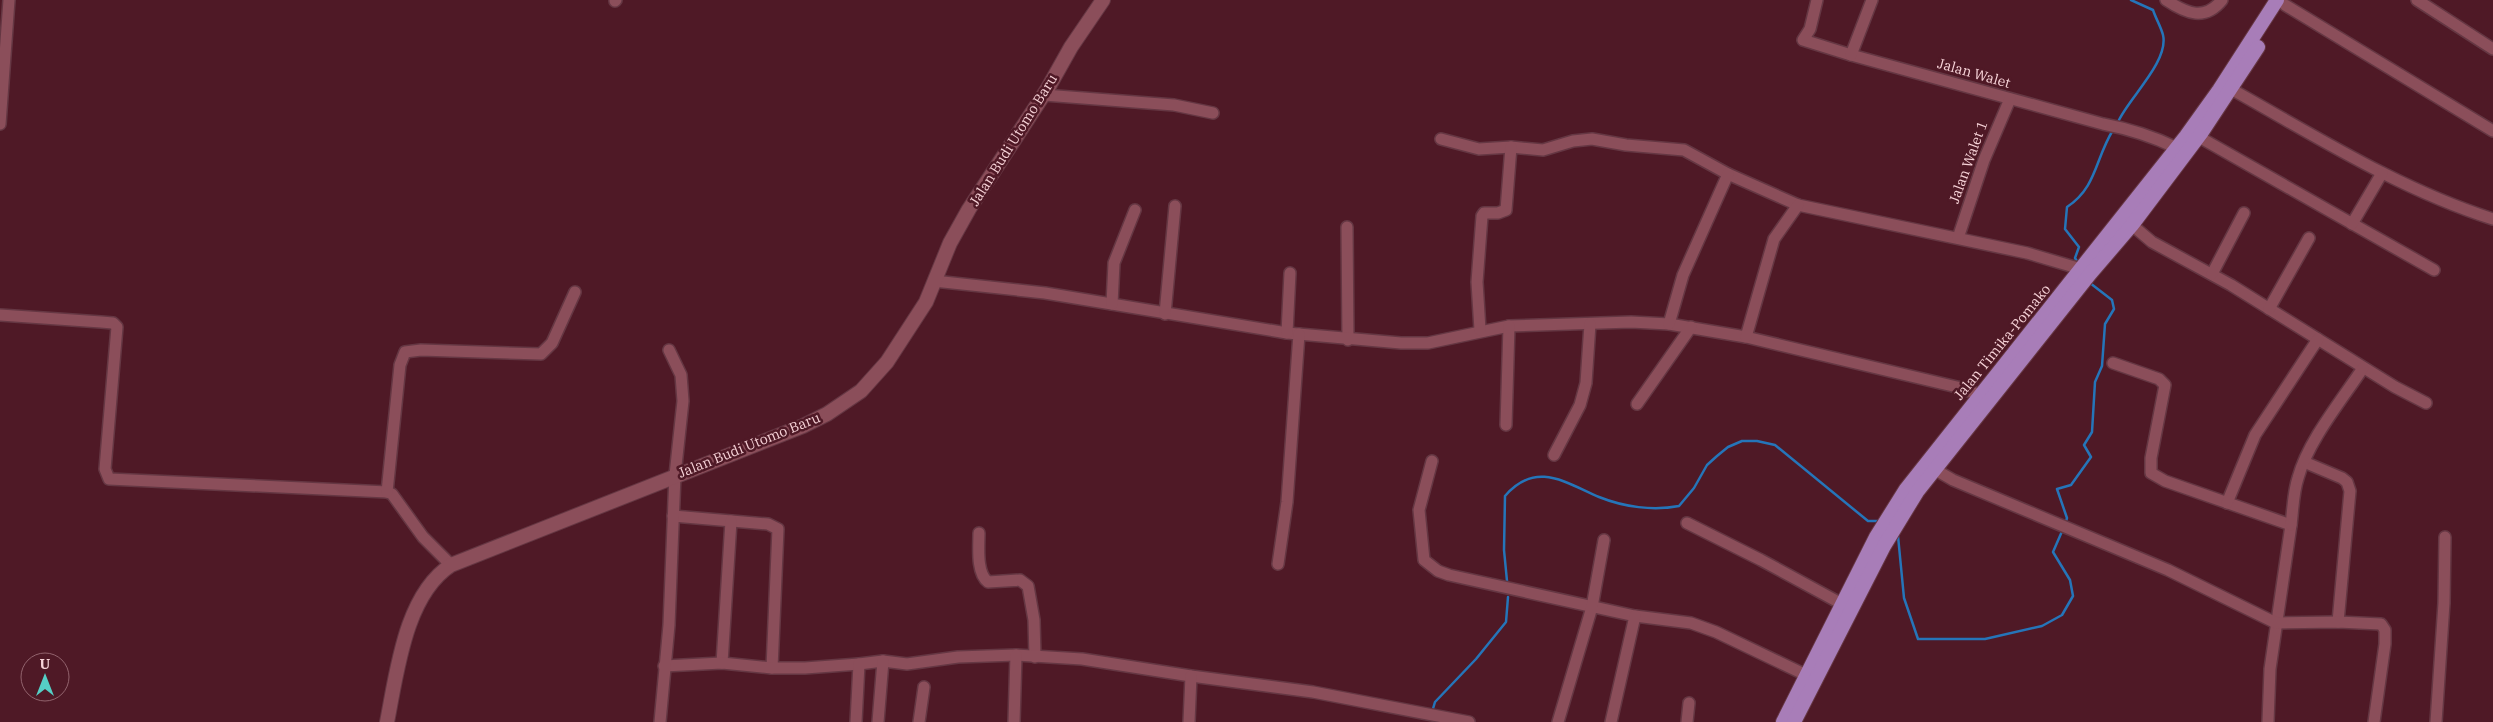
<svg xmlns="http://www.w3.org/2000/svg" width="2493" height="722" font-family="'IBM Plex Serif',serif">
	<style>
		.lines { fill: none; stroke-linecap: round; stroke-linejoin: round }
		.stream { stroke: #2575b9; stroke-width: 2.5 }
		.minor-casing { stroke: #653743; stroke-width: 14 }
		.tertiary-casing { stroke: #653743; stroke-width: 16 }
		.trunk-casing { stroke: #653743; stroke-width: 16 }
		.minor { stroke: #8b4e5a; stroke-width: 11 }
		.tertiary { stroke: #8b4e5a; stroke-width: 14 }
		.trunk { stroke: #a87db8; stroke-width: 14 }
		.labels { text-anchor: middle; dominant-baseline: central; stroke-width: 5; stroke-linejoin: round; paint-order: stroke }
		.street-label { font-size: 14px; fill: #f7d3d8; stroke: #4f1926 }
	</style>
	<rect width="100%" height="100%" fill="#4f1926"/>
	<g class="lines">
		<g class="stream">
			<path d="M 2119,120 C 2130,97 2169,61 2163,35 C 2161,27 2156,19 2153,10 L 2131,0"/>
			<path d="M 2078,263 L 2075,258 L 2079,247 L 2065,229 L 2067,207 C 2097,187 2095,159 2113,130"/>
			<polyline points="2065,524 2067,518 2057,489 2071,485 2091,457 2084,445 2092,432 2095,382 2102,366 2105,324 2114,309 2112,300 2090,283"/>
			<polyline points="1898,536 1904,598 1918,639 1985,639 2042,626 2062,615 2073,596 2070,580 2053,552 2063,529"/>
			<path d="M 1507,581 L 1504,550 L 1505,496 C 1536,460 1566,483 1599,497 C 1624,507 1653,511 1679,506 L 1694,488 L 1707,465 L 1717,456 L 1728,447 L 1742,441 L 1757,441 L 1775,445 L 1868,521 L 1879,521"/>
			<polyline points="1432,712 1435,702 1476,659 1506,622 1508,597"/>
		</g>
		<defs>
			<g id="minor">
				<path d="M 1817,0 L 1810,29 L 1803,40 L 1851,55 L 2103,124 C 2130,129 2152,136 2177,148"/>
				<path d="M 2166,0 C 2187,14 2205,21 2222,0"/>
				<polyline points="2417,0 2493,49"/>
				<polyline points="615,1 616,0"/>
				<polyline points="2285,5 2493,131"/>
				<polyline points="1851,55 1872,0"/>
				<path d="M 2231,89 C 2317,137 2399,189 2493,219"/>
				<polyline points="1044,95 1174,105 1213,113"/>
				<polyline points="0,124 9,0"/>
				<polyline points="2199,137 2434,270"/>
				<polyline points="1441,139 1479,149 1511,147 1543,150 1573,141 1592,139 1626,145 1684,150 1728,174 1798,205 2027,253 2081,269"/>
				<polyline points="2352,224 2382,173"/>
				<polyline points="2132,225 2152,242 2231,285 2395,387 2426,403"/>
				<polyline points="1347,227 1348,340"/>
				<polyline points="1958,238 1984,160 2010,99"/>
				<polyline points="2212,274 2244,213"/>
				<polyline points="934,281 1045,293 1287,333 1401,343 1428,343 1509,326 1631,322 1669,324 1746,337 1957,387 1981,395"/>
				<polyline points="1112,304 1114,263 1135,210"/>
				<polyline points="2269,309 2309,238"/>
				<polyline points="1165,314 1175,206"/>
				<polyline points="0,315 101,322 113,323 117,327 105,469 109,479 387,492 392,494 423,537 451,565"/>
				<polyline points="1669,324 1683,275 1728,174"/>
				<polyline points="1480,330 1477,282 1482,216 1484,213 1498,213 1506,210 1511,147"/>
				<polyline points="1287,333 1290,273"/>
				<polyline points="1746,337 1774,239 1798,205"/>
				<polyline points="2113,363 2159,379 2165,385 2151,458 2151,473 2165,481 2291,525 2270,669 2268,722"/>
				<polyline points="1637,404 1691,327"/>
				<polyline points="1506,425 1509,326"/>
				<polyline points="1554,455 1580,405 1586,383 1590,324"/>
				<polyline points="1432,461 1419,510 1424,560 1438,571 1449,575 1635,616 1691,623 1716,632 1806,675"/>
				<polyline points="2304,462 2342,478 2347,482 2350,491 2338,622"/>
				<polyline points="1934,469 1953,480 2168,570 2276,623 2338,622 2381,624 2385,630 2385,644 2374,722"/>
				<polyline points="387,492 400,365 405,352 421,350 541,354 552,343 575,292"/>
				<polyline points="2227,503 2255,435 2318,339"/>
				<polyline points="673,516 768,524 778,529 772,668"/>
				<polyline points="1687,523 1761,560 1842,604"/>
				<path d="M 2291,525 C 2293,510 2293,493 2298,478 C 2308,441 2341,401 2363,368"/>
				<path d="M 979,533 C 979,546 976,573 988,582 L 1020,580 L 1028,586 L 1034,620 L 1035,657"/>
				<polyline points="1278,564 1287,502 1299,334"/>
				<polyline points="722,663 731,521"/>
				<polyline points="664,666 722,663 772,668 805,668 859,664"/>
				<polyline points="660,722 669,625 675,475 683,401 681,375 669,350"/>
				<polyline points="856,722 859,664 883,661 907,664 958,657 1016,655 1082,659 1191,676 1313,692 1469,722"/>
				<polyline points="878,722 883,661"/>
				<polyline points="919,722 924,687"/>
				<polyline points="1014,722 1016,655"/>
				<polyline points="1189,722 1191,676"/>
				<polyline points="1558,722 1592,607 1604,540"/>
				<polyline points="1611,722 1635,616"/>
				<polyline points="1687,722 1689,703"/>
				<polyline points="2436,722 2444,603 2445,537"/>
			</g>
			<path id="tertiary" d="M 387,722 C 397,672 405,595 451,565 L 803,426 L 827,414 L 861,391 L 887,362 L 926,302 L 950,243 L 969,209 L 1048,88 L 1071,47 L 1103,0"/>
			<g id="trunk">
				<polyline points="1783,722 1876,537 1906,489 2186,136 2219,90 2277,0"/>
				<polyline points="1794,722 1884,546 1917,492 2090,274 2132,225 2202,132 2258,47"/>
			</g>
		</defs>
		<use href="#minor" class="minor-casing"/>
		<use href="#tertiary" class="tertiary-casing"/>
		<use href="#trunk" class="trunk-casing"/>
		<use href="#minor" class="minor"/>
		<use href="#tertiary" class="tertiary"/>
		<use href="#trunk" class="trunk"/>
	</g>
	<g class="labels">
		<g class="street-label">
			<text transform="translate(1974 73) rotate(16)">Jalan Walet</text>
			<text transform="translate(1013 140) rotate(-58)">Jalan Budi Utomo Baru</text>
			<text transform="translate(1968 162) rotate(-70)">Jalan Walet 1</text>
			<text transform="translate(2002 342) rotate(-51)">Jalan Timika-Pomako</text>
			<text transform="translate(749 445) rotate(-22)">Jalan Budi Utomo Baru</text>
		</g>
	</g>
	<g transform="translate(45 677)"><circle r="24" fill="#4f1926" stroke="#92636d"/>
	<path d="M0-4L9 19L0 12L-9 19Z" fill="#55cec5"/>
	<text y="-8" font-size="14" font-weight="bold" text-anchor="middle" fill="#f7d3d8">U</text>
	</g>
</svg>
